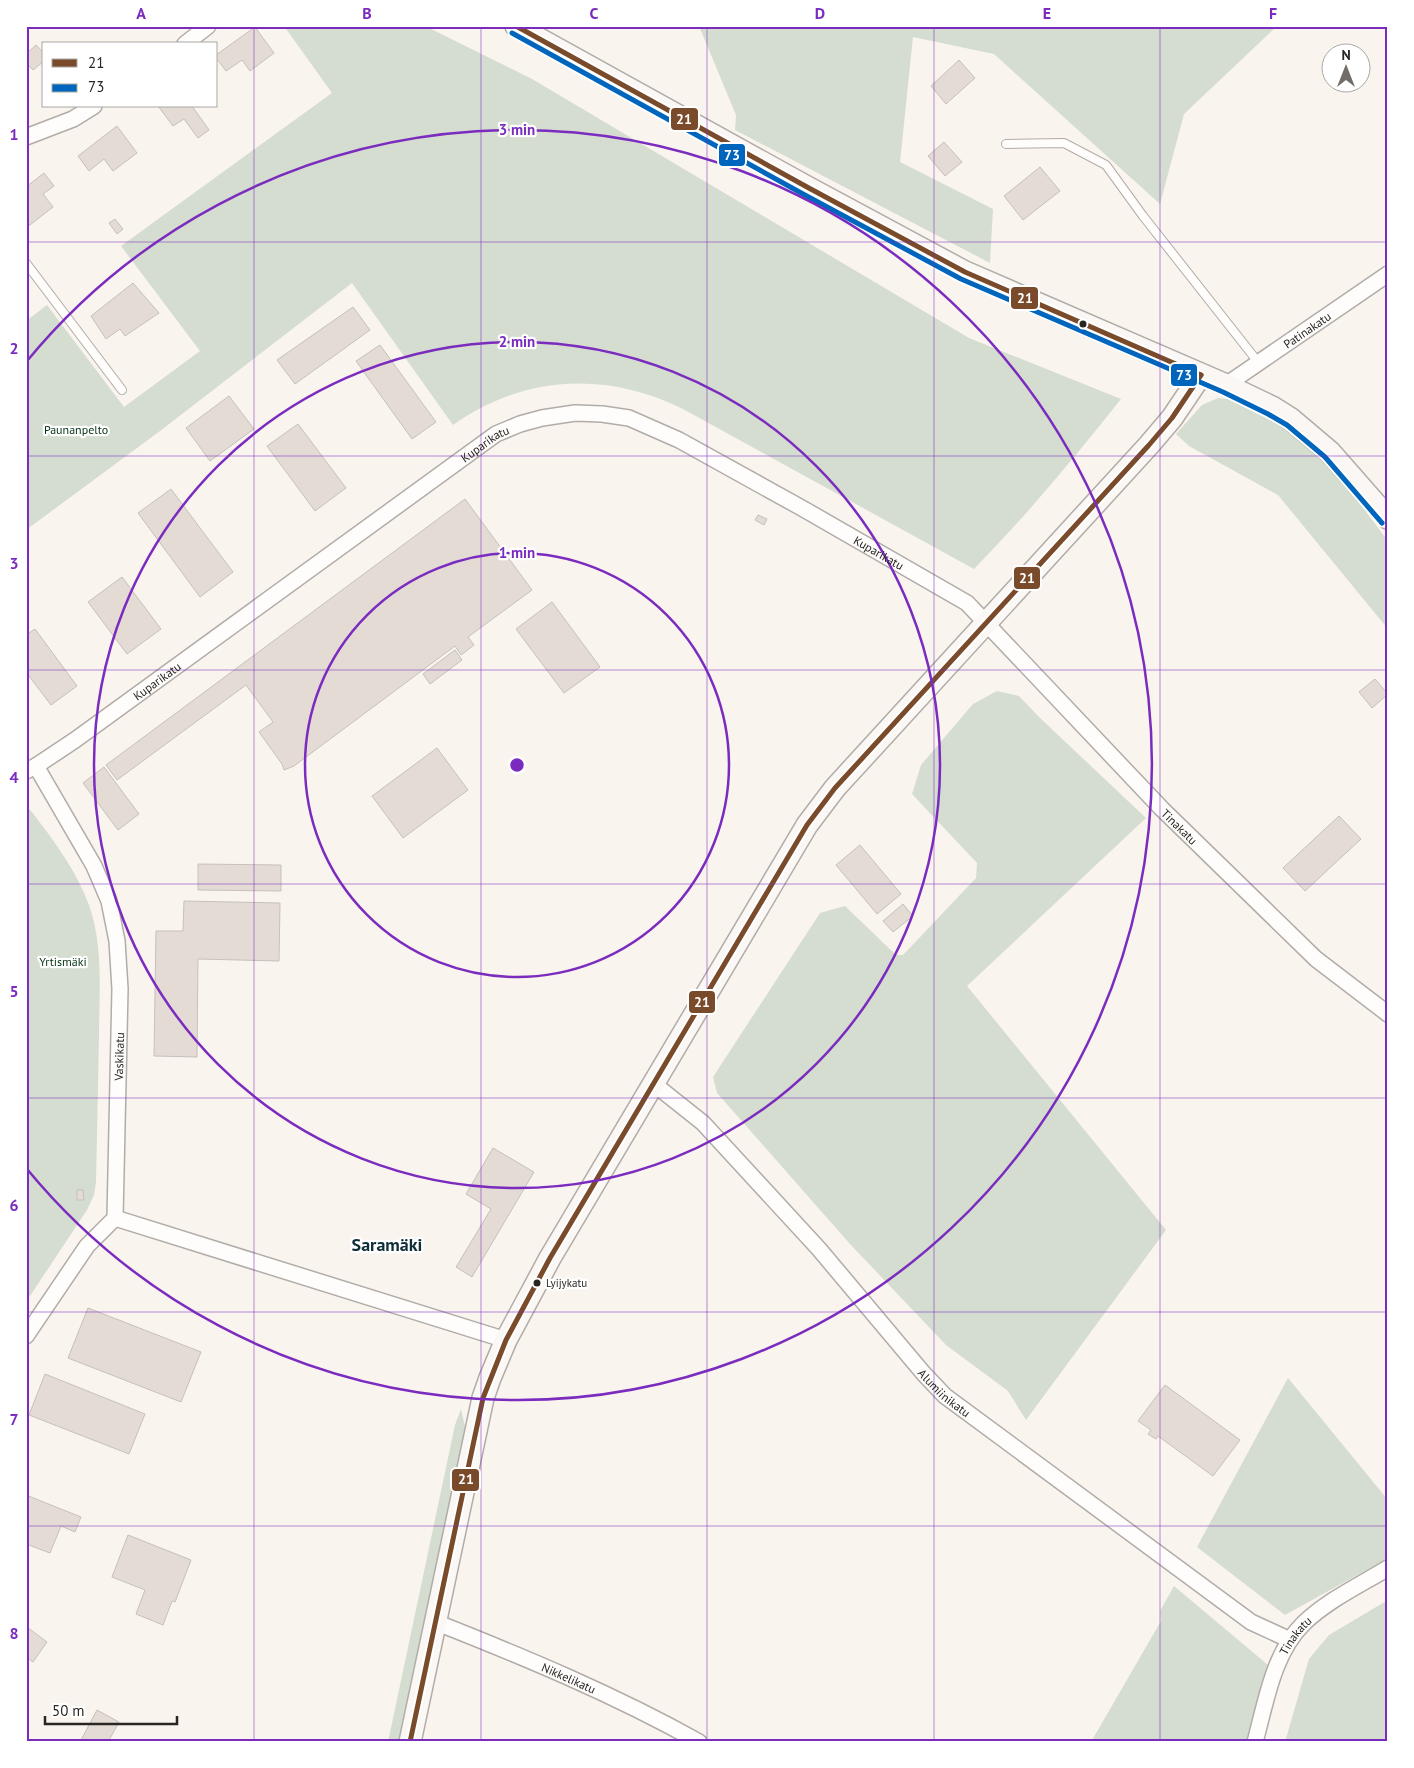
<svg xmlns="http://www.w3.org/2000/svg" width="1414" height="1768" font-family="'PT Sans',sans-serif">
	<style>
		.green { fill: #d4ddd0 }
		.building { fill: #e4dbd5; stroke: #c5c0bc }
		.lines { fill: none; stroke-linecap: round; stroke-linejoin: round }
		.lane-casing { stroke: #b1aca8; stroke-width: 10 }
		.street-casing { stroke: #b1aca8; stroke-width: 18 }
		.secondary-casing { stroke: #b1aca8; stroke-width: 24 }
		.lane { stroke: #fefdfc; stroke-width: 8 }
		.street { stroke: #fefdfc; stroke-width: 15 }
		.secondary { stroke: #faf7f4; stroke-width: 21 }
		.bus-1-casing { stroke: #fff; stroke-width: 9 }
		.bus-2-casing { stroke: #fff; stroke-width: 9 }
		.bus-1 { stroke: #7a4b2a; stroke-width: 5 }
		.bus-2 { stroke: #0065bd; stroke-width: 5 }
		.grid { fill: none; stroke: #7b2cbf; stroke-width: 1; stroke-opacity: 0.55 }
		.ring { fill: none; stroke: #7b2cbf; stroke-width: 2.5 }
		.bus-dot { fill: #292521; stroke: #fff; stroke-width: 2 }
		.labels { text-anchor: middle; dominant-baseline: central; stroke-width: 4.5; stroke-linejoin: round; paint-order: stroke }
		.bus-label { font-size: 11px; fill: #292521; stroke: #fff; text-anchor: start }
		.street-label { font-size: 12px; fill: #292521; stroke: #fff }
		.park-label { font-size: 12px; fill: #033315; stroke: #fff }
		.district-label { font-size: 18px; font-weight: bold; fill: #0f2e38; stroke: #fff }
		.centre { fill: #7b2cbf; stroke: #fff; stroke-width: 2.5 }
		.ring-label { font-size: 15px; text-anchor: middle; font-weight: bold; fill: #7b2cbf; stroke: #fff; stroke-width: 4.5; stroke-linejoin: round; paint-order: stroke }
		.line-badge { stroke: #fff; stroke-width: 2 }
		.badge-label { font-size: 14px; text-anchor: middle; font-weight: bold; fill: #fff }
		.neatline { fill: none; stroke: #7b2cbf; stroke-width: 2 }
		.grid-label { font-size: 16px; text-anchor: middle; font-weight: bold; fill: #7b2cbf }
	</style>
	<rect width="100%" height="100%" fill="#faf4ee"/>
	<g class="green">
		<path d="M 284,26 L 425,26 L 532,79 L 969,338 L 1121,399 C 1074,458 1027,515 974,569 L 683,409 C 606,371 524,375 453,425 L 352,283 L 160,431 L 26,530 L 26,321 L 47,305 L 124,407 L 200,351 L 121,246 L 332,93 Z"/>
		<polygon points="699,26 1277,26 1184,114 1160,204 994,54 913,37 900,162 993,209 990,263 735,130 736,115"/>
		<polygon points="1218,398 1235,400 1252,407 1285,426 1313,449 1348,488 1388,541 1388,629 1278,495 1189,446 1176,434 1202,405"/>
		<polygon points="997,691 1019,696 1038,716 1146,818 967,986 1166,1230 1026,1420 1008,1391 946,1345 850,1244 717,1093 713,1077 820,913 845,906 896,955 903,955 976,878 977,863 912,794 921,765 973,704"/>
		<path d="M 26,806 L 32,812 C 54,841 76,870 89,905 C 104,948 99,993 99,1037 C 98,1086 97,1134 96,1182 L 94,1195 L 87,1210 L 26,1302 Z"/>
		<polygon points="1288,1378 1388,1500 1388,1558 1285,1615 1197,1547"/>
		<polygon points="461,1409 465,1427 399,1742 388,1742 455,1425"/>
		<polygon points="1174,1586 1268,1665 1247,1742 1091,1742 1161,1621 1160,1611"/>
		<polygon points="1388,1600 1388,1742 1285,1742 1309,1659 1329,1635"/>
	</g>
	<g class="building">
		<polygon points="255,27 274,53 250,71 242,60 226,71 216,58 216,55"/>
		<polygon points="36,45 44,53 44,61 33,70 26,63 26,54"/>
		<polygon points="959,60 975,78 946,104 931,86"/>
		<polygon points="158,106 192,106 209,130 198,138 184,119 173,126"/>
		<polygon points="117,126 137,153 113,171 104,159 89,171 78,156"/>
		<polygon points="944,142 962,162 945,176 928,156"/>
		<polygon points="1040,167 1060,191 1023,220 1004,196"/>
		<polygon points="44,173 54,186 43,194 53,207 26,228 26,187"/>
		<polygon points="115,219 123,229 117,234 109,223"/>
		<polygon points="133,283 159,313 125,336 120,329 106,339 91,316"/>
		<polygon points="353,307 370,330 295,384 277,360"/>
		<polygon points="380,345 436,422 412,439 356,361"/>
		<polygon points="229,396 254,429 210,461 186,428"/>
		<polygon points="298,424 346,488 315,511 267,446"/>
		<polygon points="171,489 233,572 200,597 138,513"/>
		<polygon points="465,499 532,590 468,637 474,645 461,655 455,646 294,766 284,770 282,764 259,732 273,722 246,685 117,780 106,765"/>
		<polygon points="758,515 767,519 764,525 755,520"/>
		<polygon points="122,577 161,629 127,654 88,602"/>
		<polygon points="552,602 600,667 564,693 516,629"/>
		<polygon points="35,629 77,686 51,705 26,672 26,635"/>
		<polygon points="455,650 462,660 430,684 423,674"/>
		<polygon points="1375,679 1388,694 1372,708 1359,692"/>
		<polygon points="437,748 468,790 403,838 372,796"/>
		<polygon points="104,767 139,814 118,830 83,783"/>
		<polygon points="1339,816 1361,839 1305,891 1283,868"/>
		<polygon points="860,845 901,894 877,914 836,865"/>
		<polygon points="198,864 281,865 281,891 198,890"/>
		<polygon points="184,901 280,903 279,961 198,959 197,1057 154,1056 156,931 183,931"/>
		<polygon points="903,904 913,916 893,932 883,921"/>
		<polygon points="493,1148 534,1172 472,1277 456,1267 491,1209 466,1194"/>
		<polygon points="77,1190 83,1190 84,1200 77,1200"/>
		<polygon points="88,1308 201,1352 181,1402 68,1358"/>
		<polygon points="45,1374 145,1414 129,1454 29,1415"/>
		<polygon points="1165,1385 1240,1440 1213,1476 1158,1436 1156,1439 1148,1434 1151,1430 1138,1421"/>
		<polygon points="26,1495 81,1517 75,1532 61,1526 50,1553 26,1544"/>
		<polygon points="128,1535 191,1560 175,1602 172,1601 163,1625 136,1614 145,1590 112,1577"/>
		<polygon points="27,1627 47,1642 33,1662 26,1657"/>
		<polygon points="97,1710 119,1722 108,1742 80,1742"/>
	</g>
	<g class="lines">
		<defs>
			<g id="lane">
				<polyline points="1006,144 1064,143 1106,165 1143,216 1258,362"/>
				<polyline points="26,263 122,390"/>
			</g>
			<g id="street">
				<polyline points="185,44 208,26"/>
				<polyline points="26,137 73,119 94,106"/>
				<path id="s1" d="M 1226,385 L 1388,274"/>
				<path id="s2" d="M 26,771 L 36,766 L 75,740 L 496,434 L 520,424 L 542,418 L 575,413 L 602,414 L 629,418 L 679,440 L 800,507 L 967,603 L 1162,809 L 1316,959 L 1388,1014"/>
				<path id="s3" d="M 654,1084 L 703,1123 L 819,1249 L 924,1374 L 945,1396 L 1251,1622 L 1290,1640"/>
				<polyline points="115,1218 506,1340"/>
				<path id="s4" d="M 26,1336 L 87,1246 L 115,1218 L 120,989 L 117,941 L 109,901 L 94,866 L 36,766"/>
				<path id="s5" d="M 435,1622 C 524,1657 615,1695 699,1742"/>
				<path id="s6" d="M 1255,1742 C 1266,1702 1273,1653 1304,1623 C 1328,1600 1360,1585 1388,1568"/>
			</g>
			<g id="secondary">
				<polyline points="516,26 807,187 965,272 1226,385 1272,407 1291,419 1330,452 1388,518"/>
				<polyline points="410,1742 483,1398 490,1378 506,1340 550,1258 807,825 835,788 1149,445 1172,418 1201,375"/>
			</g>
		</defs>
		<use href="#lane" class="lane-casing"/>
		<use href="#street" class="street-casing"/>
		<use href="#secondary" class="secondary-casing"/>
		<use href="#lane" class="lane"/>
		<use href="#street" class="street"/>
		<use href="#secondary" class="secondary"/>
		<defs>
			<g id="bus-1">
				<polyline points="516,26 807,187 965,272 1201,375"/>
				<polyline points="410,1742 483,1398 506,1340 550,1258 807,825 835,788 1149,445 1172,418 1201,375"/>
			</g>
			<polyline id="bus-2" points="512,33 803,194 961,279 1223,392 1268,414 1287,425 1325,457 1382,523"/>
		</defs>
		<use href="#bus-1" class="bus-1-casing"/>
		<use href="#bus-2" class="bus-2-casing"/>
		<use href="#bus-1" class="bus-1"/>
		<use href="#bus-2" class="bus-2"/>
	</g>
	<path class="grid" d="M 254,26 L 254,1742M 481,26 L 481,1742M 707,26 L 707,1742M 934,26 L 934,1742M 1160,26 L 1160,1742M 26,242 L 1388,242M 26,456 L 1388,456M 26,670 L 1388,670M 26,884 L 1388,884M 26,1098 L 1388,1098M 26,1312 L 1388,1312M 26,1526 L 1388,1526"/>
	<g class="ring">
		<circle cx="517" cy="765" r="212"/>
		<circle cx="517" cy="765" r="423"/>
		<path d="M27 361A635 635 0 1 1 27 1169"/>
	</g>
	<g class="bus-dot">
		<circle cx="1083" cy="324" r="4.5"/>
		<circle cx="537" cy="1283" r="4.5"/>
	</g>
	<g class="labels">
		<g class="bus-label">
			<text x="546" y="1283">Lyijykatu</text>
		</g>
		<g class="street-label">
			<text stroke="none"><textPath href="#s1" startOffset="98">Patinakatu</textPath></text>
			<text stroke="none"><textPath href="#s2" startOffset="564">Kuparikatu</textPath></text>
			<text stroke="none"><textPath href="#s2" startOffset="999">Kuparikatu</textPath></text>
			<text stroke="none"><textPath href="#s2" startOffset="159">Kuparikatu</textPath></text>
			<text stroke="none"><textPath href="#s2" startOffset="1409">Tinakatu</textPath></text>
			<text stroke="none"><textPath href="#s4" startOffset="310">Vaskikatu</textPath></text>
			<text stroke="none"><textPath href="#s3" startOffset="425">Alumiinikatu</textPath></text>
			<text stroke="none"><textPath href="#s6" startOffset="115">Tinakatu</textPath></text>
			<text stroke="none"><textPath href="#s5" startOffset="145">Nikkelikatu</textPath></text>
		</g>
		<g class="park-label">
			<text x="76" y="429">Paunanpelto</text>
			<text x="63" y="961">Yrtismäki</text>
		</g>
		<g class="district-label">
			<text x="387" y="1244">Saramäki</text>
		</g>
	</g>
	<circle cx="517" cy="765" r="8" class="centre"/>
	<g class="ring-label">
		<text x="517" y="135">3 min</text>
		<text x="517" y="347">2 min</text>
		<text x="517" y="558">1 min</text>
	</g>
	<g class="line-badge">
		<rect x="670" y="107" width="29" height="24" rx="5" fill="#7a4b2a"/>
		<rect x="718" y="143" width="28" height="24" rx="5" fill="#0065bd"/>
		<rect x="1010" y="286" width="29" height="24" rx="5" fill="#7a4b2a"/>
		<rect x="1170" y="363" width="28" height="24" rx="5" fill="#0065bd"/>
		<rect x="1013" y="566" width="28" height="24" rx="5" fill="#7a4b2a"/>
		<rect x="688" y="990" width="28" height="24" rx="5" fill="#7a4b2a"/>
		<rect x="451" y="1468" width="29" height="24" rx="5" fill="#7a4b2a"/>
	</g>
	<g class="badge-label">
		<text x="684" y="124">21</text>
		<text x="732" y="160">73</text>
		<text x="1025" y="303">21</text>
		<text x="1184" y="380">73</text>
		<text x="1027" y="583">21</text>
		<text x="702" y="1007">21</text>
		<text x="466" y="1484">21</text>
	</g>
	<rect width="1414" height="1768" fill="none" stroke="#ffffff" stroke-width="55"/>
	<rect x="42" y="42" width="175" height="65" fill="#ffffff" stroke="#a9a8a6"/>
	<rect x="52" y="59" width="25" height="8" fill="#7a4b2a" stroke="#a9a8a6"/>
	<text x="88" y="68" font-size="15" fill="#292521">21</text>
	<rect x="52" y="84" width="25" height="8" fill="#0065bd" stroke="#a9a8a6"/>
	<text x="88" y="92" font-size="15" fill="#292521">73</text>
	<g transform="translate(1346 68)"><circle r="24" fill="#ffffff" stroke="#a9a8a6"/>
	<path d="M0-4L9 19L0 12L-9 19Z" fill="#726d69"/>
	<text y="-8" font-size="14" font-weight="bold" text-anchor="middle" fill="#292521">N</text>
	</g>
	<path d="M45 1716v8h132v-8" fill="none" stroke="#292521" stroke-width="2.5"/>
	<text x="52" y="1716" font-size="15" fill="#292521" stroke="#ffffff" stroke-width="4" paint-order="stroke">50 m</text>
	<rect x="28" y="28" width="1358" height="1712" class="neatline"/>
	<g class="grid-label">
		<text x="141" y="19">A</text>
		<text x="367" y="19">B</text>
		<text x="594" y="19">C</text>
		<text x="820" y="19">D</text>
		<text x="1047" y="19">E</text>
		<text x="1273" y="19">F</text>
		<text x="14" y="140">1</text>
		<text x="14" y="354">2</text>
		<text x="14" y="569">3</text>
		<text x="14" y="783">4</text>
		<text x="14" y="997">5</text>
		<text x="14" y="1211">6</text>
		<text x="14" y="1425">7</text>
		<text x="14" y="1639">8</text>
	</g>
</svg>
